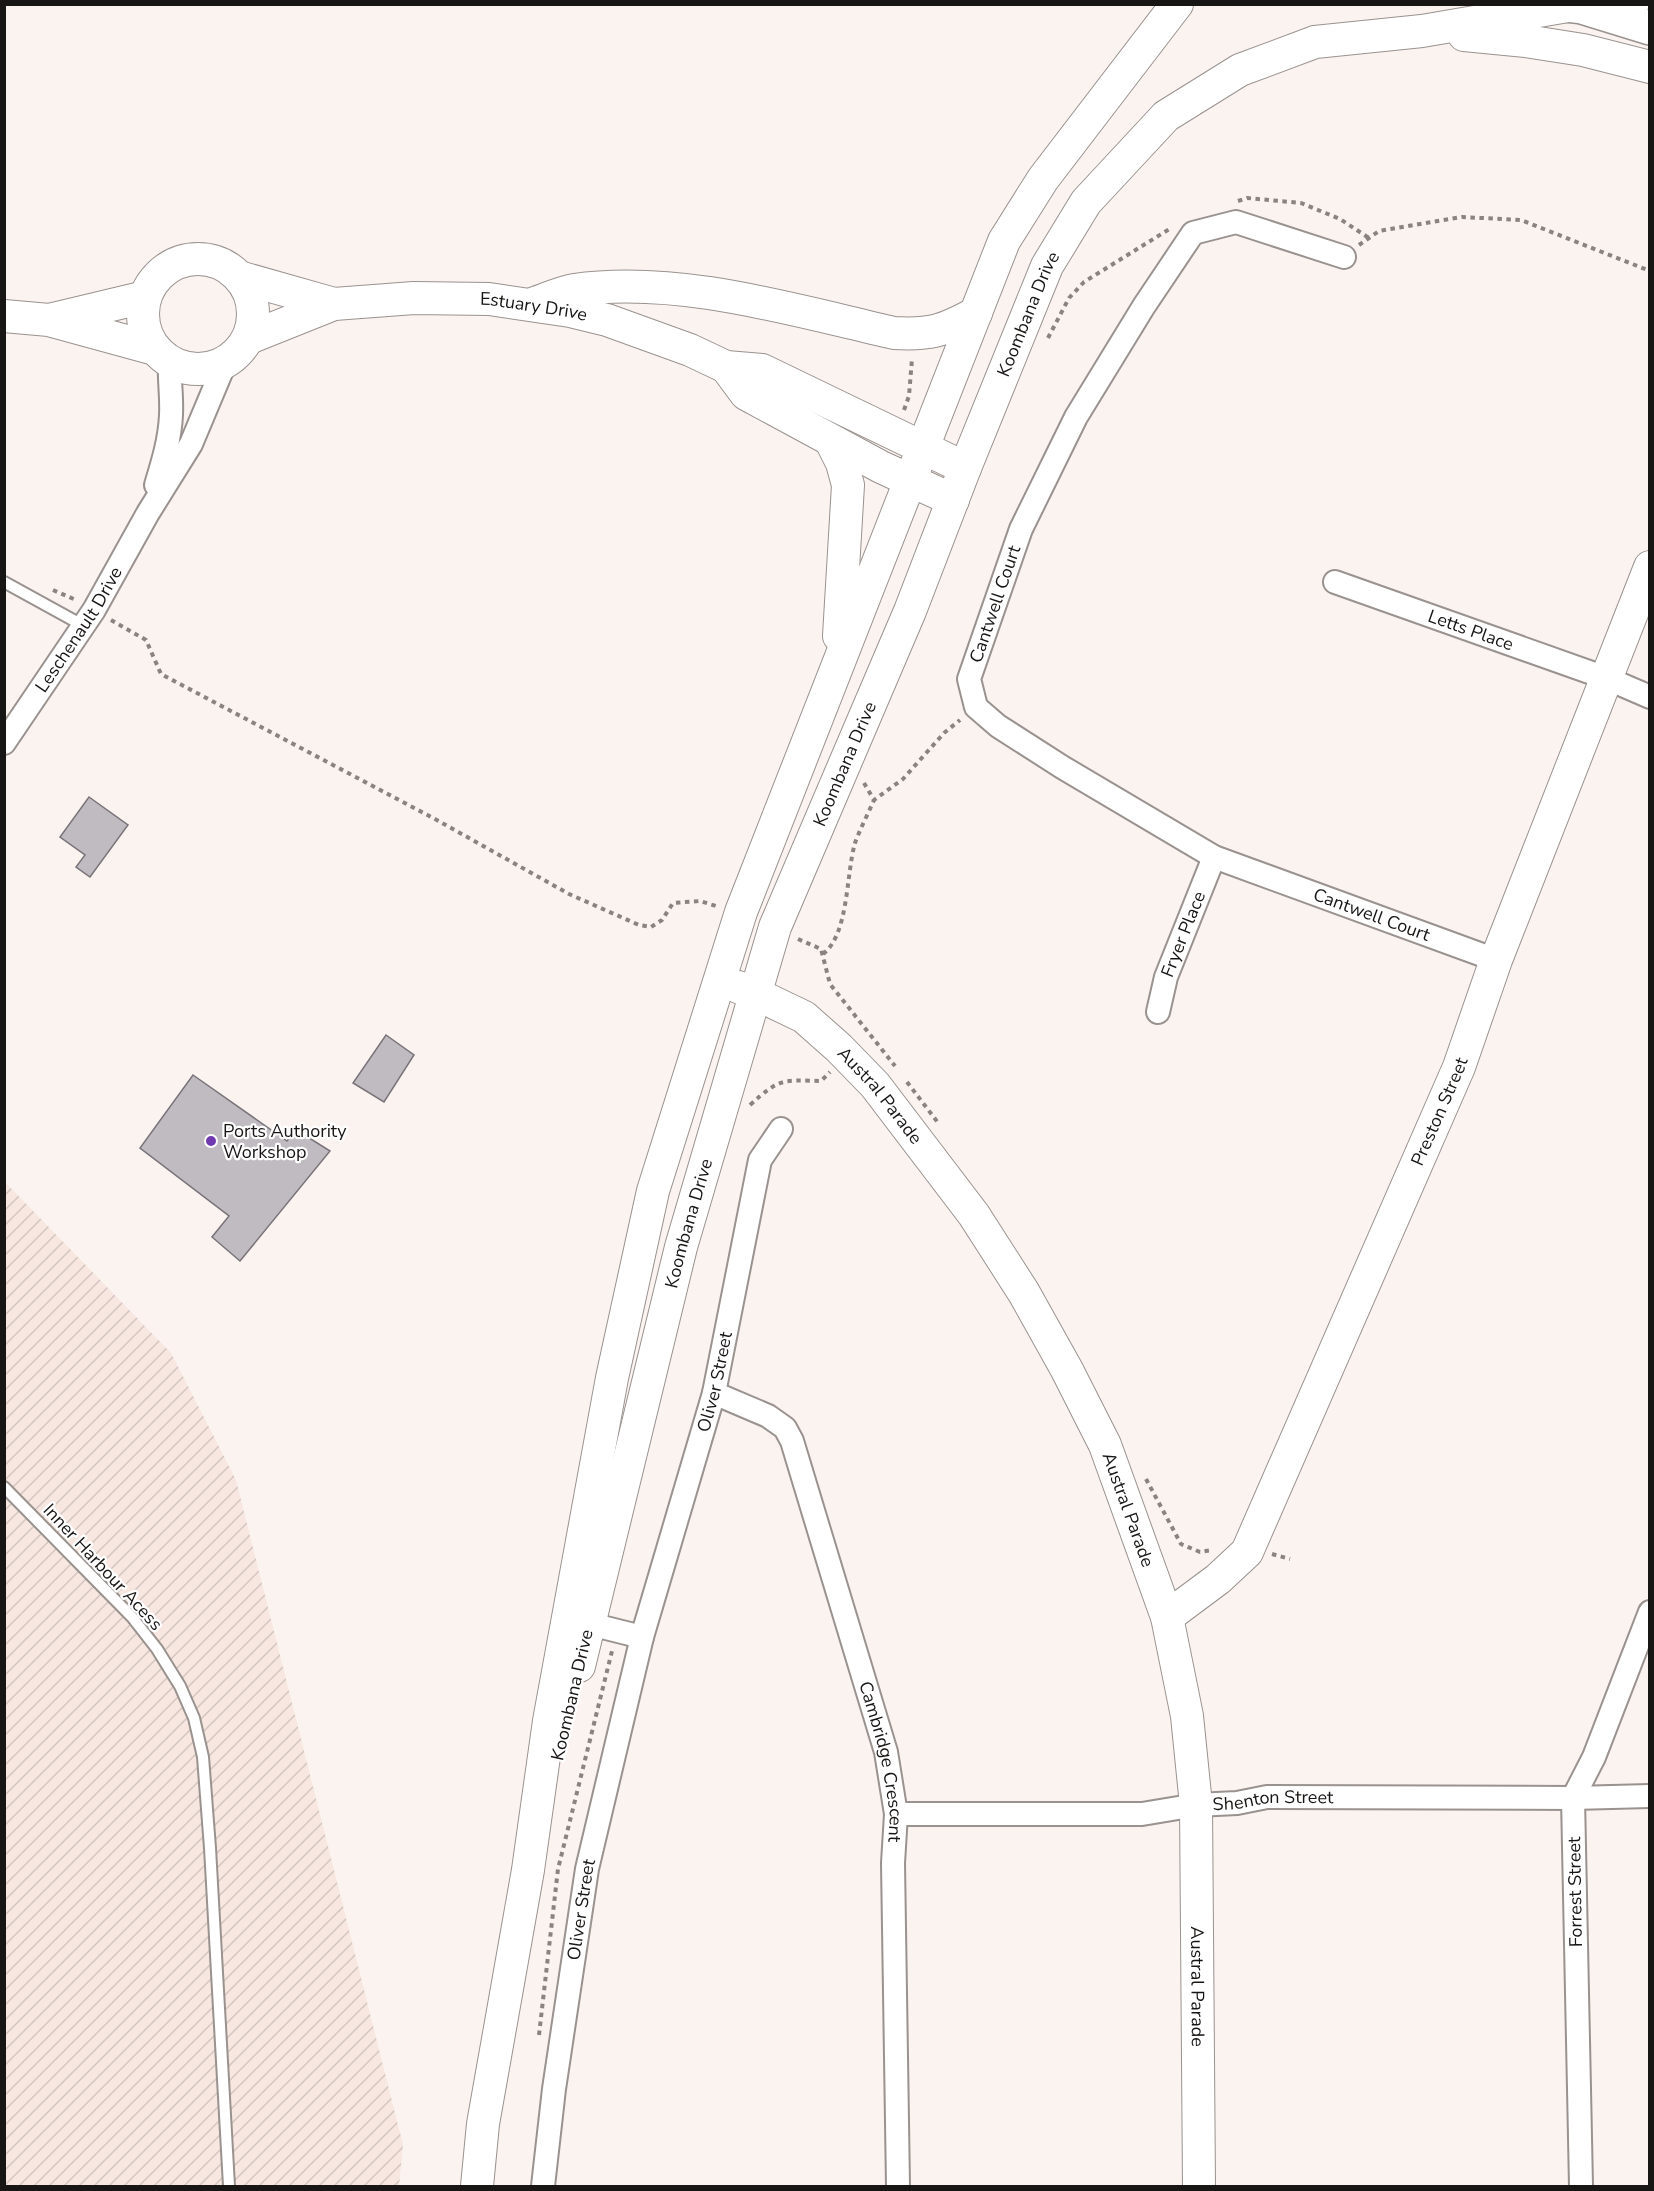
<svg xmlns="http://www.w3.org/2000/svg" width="1654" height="2191" font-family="'Nunito Sans',sans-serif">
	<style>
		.industrial { fill: url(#industrial-furrows) }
		.building { fill: #c0bbc1; stroke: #787378; stroke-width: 1.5 }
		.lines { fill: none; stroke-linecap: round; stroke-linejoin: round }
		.lane-casing { stroke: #99928e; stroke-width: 14 }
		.street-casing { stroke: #99928e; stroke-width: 26 }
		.secondary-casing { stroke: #99928e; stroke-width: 34 }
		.primary-casing { stroke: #99928e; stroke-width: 36 }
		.highway-casing { stroke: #99928e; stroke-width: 36 }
		.path { stroke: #898482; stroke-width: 4; stroke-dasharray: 4.5 4.5; stroke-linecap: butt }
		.lane { stroke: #fff; stroke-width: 10 }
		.street { stroke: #fff; stroke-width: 22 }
		.secondary { stroke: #fff; stroke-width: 32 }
		.primary { stroke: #fff; stroke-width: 33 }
		.highway { stroke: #fff; stroke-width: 33 }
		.poi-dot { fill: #723ab0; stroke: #fff; stroke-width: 2 }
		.labels { text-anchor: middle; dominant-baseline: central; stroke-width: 4.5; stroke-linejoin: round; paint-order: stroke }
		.street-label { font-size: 18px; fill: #181615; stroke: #fff }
		.poi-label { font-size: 18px; fill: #181615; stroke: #fff; text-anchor: start }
	</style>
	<defs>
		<pattern id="industrial-furrows" width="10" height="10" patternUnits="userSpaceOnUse" patternTransform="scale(1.5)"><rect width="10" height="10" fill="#f7e7e0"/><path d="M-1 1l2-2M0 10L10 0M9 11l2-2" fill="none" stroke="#d3c5bf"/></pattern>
	</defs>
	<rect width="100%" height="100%" fill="#fbf3f0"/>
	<polygon class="industrial" points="4,1181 171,1353 236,1480 403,2145 399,2186 5,2186"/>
	<g class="building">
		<polygon points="89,797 128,825 90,877 76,867 85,855 60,837"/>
		<polygon points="386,1035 414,1055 384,1102 353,1083"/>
		<polygon points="193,1075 287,1141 295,1129 330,1151 240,1261 212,1237 229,1216 140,1148"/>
	</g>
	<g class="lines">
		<defs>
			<g id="lane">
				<polyline points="4,582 84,626"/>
				<polyline points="4,1487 132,1617 157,1649 180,1686 194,1718 203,1757 210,1848 229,2186"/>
			</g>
			<g id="street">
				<path id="s1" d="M 1344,257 L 1236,222 L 1193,233 L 1144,306 L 1076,417 L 1021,529 L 969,679 L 976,707 L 998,726 L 1062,767 L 1214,857 L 1496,960"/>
				<path d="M 156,485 C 163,462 170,439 171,415 C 172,397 169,380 170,363"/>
				<path id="s2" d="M 1335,582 L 1606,678 L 1650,697"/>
				<path id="s3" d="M 4,743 L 94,610 L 148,513 L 191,444 L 225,363"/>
				<path id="s4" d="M 1158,1012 L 1166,977 L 1214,857"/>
				<path id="s5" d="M 714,1393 L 768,1416 L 785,1428 L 792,1441 L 886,1752 L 896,1814 L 893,1863 L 898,2186"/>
				<polyline points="574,1620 642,1637"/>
				<path id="s6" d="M 896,1814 L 1142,1814 L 1196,1805 L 1237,1803 L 1267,1797 L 1573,1798 L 1650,1796"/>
				<path id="s7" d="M 543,2186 L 554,2089 L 587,1869 L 642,1637 L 714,1393 L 760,1160 L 781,1129"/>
				<polyline points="1581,2186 1573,1798 1594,1757 1650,1612"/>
			</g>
			<g id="secondary">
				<polyline points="1464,35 1526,41 1583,50 1650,67"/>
				<circle cx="198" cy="314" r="55"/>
				<polyline points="239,277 334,304"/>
				<path d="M 535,303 C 547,299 561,292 574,290 C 678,275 793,310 894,333 C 931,335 943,331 976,313"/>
				<polyline points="4,316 49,320 155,349"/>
				<polyline points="53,319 145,297"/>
				<path id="s8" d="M 249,338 L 334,304 L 414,298 L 489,299 L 570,311 L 607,320 L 690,350 L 726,367 L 762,370 L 965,468"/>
				<polyline points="726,367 746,394 881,467 953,500"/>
				<polyline points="831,441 842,463 848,485 839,636"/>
				<path id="s9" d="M 738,987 L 756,994 L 804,1017 L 839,1048 L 875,1085 L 974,1215 L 1024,1293 L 1067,1370 L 1105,1445 L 1167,1617 L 1187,1716 L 1196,1805 L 1199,2186"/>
				<path id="s10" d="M 1167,1617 L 1218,1579 L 1247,1552 L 1459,1067 L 1496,960 L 1650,567"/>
				<path id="s11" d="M 579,1666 L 681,1247 L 775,927 L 910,611 L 965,468 L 1047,266 L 1086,202 L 1166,116 L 1240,70 L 1315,42 L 1422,31 L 1568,6"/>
				<polyline points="477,2186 483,2124 528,1870 549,1721 612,1378 653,1191 741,912 1004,241 1043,179 1177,4"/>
			</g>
			<polyline id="primary" points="1585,8 1650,28"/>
			<polyline id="highway" points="1557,4 1584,7 1632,4"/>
		</defs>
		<use href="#lane" class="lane-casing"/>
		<use href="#street" class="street-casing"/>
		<use href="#secondary" class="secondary-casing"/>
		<use href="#primary" class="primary-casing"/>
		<use href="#highway" class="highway-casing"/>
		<g class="path">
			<polyline points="1238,201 1247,198 1301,203 1340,219 1369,238"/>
			<polyline points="1359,245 1379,231 1462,217 1521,220 1650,271"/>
			<polyline points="1048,338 1069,298 1084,282 1171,228"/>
			<polyline points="904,410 909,396 912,359"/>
			<polyline points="53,590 76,600"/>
			<polyline points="111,620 146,640 161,674 435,819 569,894 639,925 651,927 662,920 673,903 700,901 716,906"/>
			<polyline points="864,783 874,800 903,779 944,733 960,720"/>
			<polyline points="798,939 821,949 830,984 895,1066"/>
			<path d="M 823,954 C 849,934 846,874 855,843 C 860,829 868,814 874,800"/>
			<polyline points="907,1082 939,1124"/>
			<path d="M 750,1105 C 780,1078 782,1080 821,1081 L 830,1072"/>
			<polyline points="1146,1479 1181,1544 1200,1552 1212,1550"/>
			<polyline points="1272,1554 1290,1559"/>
			<polyline points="539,2035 558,1869 612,1651"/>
		</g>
		<use href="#lane" class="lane"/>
		<use href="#street" class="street"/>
		<use href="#secondary" class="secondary"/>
		<use href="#primary" class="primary"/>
		<use href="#highway" class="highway"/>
	</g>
	<circle class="poi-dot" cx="211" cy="1141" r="6"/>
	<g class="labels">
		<g class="street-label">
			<text stroke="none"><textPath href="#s8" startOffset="292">Estuary Drive</textPath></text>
			<text stroke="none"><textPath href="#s11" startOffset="1428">Koombana Drive</textPath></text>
			<text transform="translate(995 604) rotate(-71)">Cantwell Court</text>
			<text stroke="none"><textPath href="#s3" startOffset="136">Leschenault Drive</textPath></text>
			<text stroke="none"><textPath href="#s2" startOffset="144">Letts Place</textPath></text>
			<text stroke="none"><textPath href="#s11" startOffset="942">Koombana Drive</textPath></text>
			<text stroke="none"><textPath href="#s1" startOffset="1138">Cantwell Court</textPath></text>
			<text stroke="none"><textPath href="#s4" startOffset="82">Fryer Place</textPath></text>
			<text stroke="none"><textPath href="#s9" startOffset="182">Austral Parade</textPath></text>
			<text stroke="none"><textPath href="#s10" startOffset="584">Preston Street</textPath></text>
			<text stroke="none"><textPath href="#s11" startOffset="456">Koombana Drive</textPath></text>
			<text stroke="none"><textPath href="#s7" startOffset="824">Oliver Street</textPath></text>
			<text stroke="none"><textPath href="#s9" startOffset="668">Austral Parade</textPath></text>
			<text transform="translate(103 1567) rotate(47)">Inner Harbour Acess</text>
			<text transform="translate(572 1695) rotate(-77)">Koombana Drive</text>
			<text stroke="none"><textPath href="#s5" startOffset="428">Cambridge Crescent</textPath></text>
			<text stroke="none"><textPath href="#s6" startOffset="378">Shenton Street</textPath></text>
			<text transform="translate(1575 1892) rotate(-91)">Forrest Street</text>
			<text stroke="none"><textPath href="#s7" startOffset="279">Oliver Street</textPath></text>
			<text stroke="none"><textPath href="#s9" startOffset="1154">Austral Parade</textPath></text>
		</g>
		<g class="poi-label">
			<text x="223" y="1131">Ports Authority<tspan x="223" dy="21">Workshop</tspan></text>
		</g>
	</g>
	<rect width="1654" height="2191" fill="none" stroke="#181615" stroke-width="12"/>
</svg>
